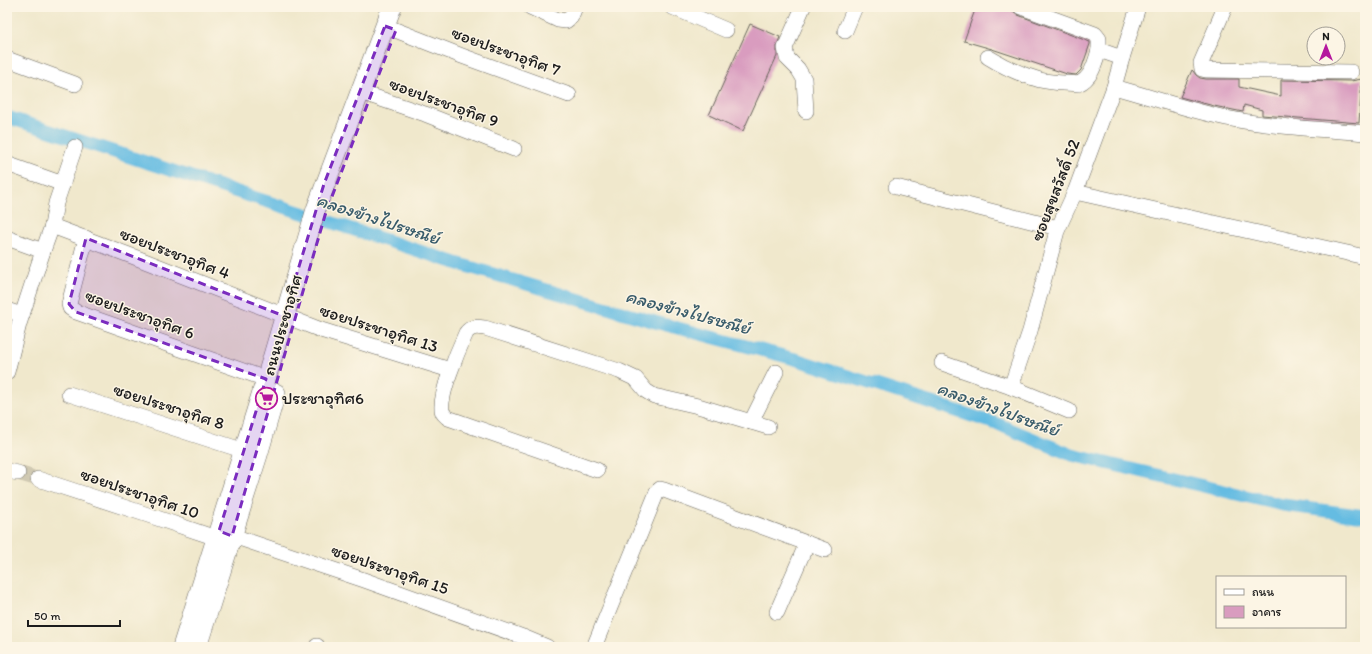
<svg xmlns="http://www.w3.org/2000/svg" width="1372" height="654" font-family="Itim,'Playpen Sans Thai',sans-serif">
	<style>
		.lines { fill: none; stroke-linecap: round; stroke-linejoin: round }
		.canal { stroke: #65bce2; stroke-width: 13 }
		.building { fill: #d99cbf }
		.minor-tunnel { stroke: #d0c9b2; stroke-width: 15; stroke-dasharray: 15 8; stroke-linecap: butt }
		.minor-casing { stroke: #66635a; stroke-width: 16 }
		.major-casing { stroke: #66635a; stroke-width: 20 }
		.minor { stroke: #fff; stroke-width: 15 }
		.major { stroke: #fff; stroke-width: 19 }
		.marked { fill: #7b2cbf; fill-opacity: 0.2; stroke: #7b2cbf; stroke-width: 3; stroke-dasharray: 8 5; stroke-linejoin: round }
		.labels { text-anchor: middle; dominant-baseline: central; stroke-width: 3; stroke-linejoin: round; paint-order: stroke }
		.street-label { font-size: 17px; fill: #1c1c1c; stroke: #fcf5e5 }
		.poi-label { font-size: 17px; fill: #1c1c1c; stroke: #fcf5e5; text-anchor: start }
		.water-label { font-size: 18px; font-style: italic; fill: #395c6b; stroke: #fcf5e5 }
	</style>
	<rect width="100%" height="100%" fill="#fcf5e5"/>
	<filter id="ink" filterUnits="userSpaceOnUse"><feTurbulence type="fractalNoise" baseFrequency=".025" numOctaves="2"/><feDisplacementMap in="SourceGraphic" scale="8" xChannelSelector="R" yChannelSelector="G"/><feConvolveMatrix kernelMatrix="1 2 1 2 8 2 1 2 1" color-interpolation-filters="sRGB"/></filter>
	<filter id="wash" filterUnits="userSpaceOnUse"><feTurbulence type="fractalNoise" baseFrequency=".012" numOctaves="4" result="noise"/><feDisplacementMap in="SourceGraphic" scale="16" xChannelSelector="R" yChannelSelector="G"/><feGaussianBlur stdDeviation="0.9" result="paint"/><feColorMatrix in="noise" values="0 0 0 0 0 0 0 0 0 0 0 0 0 0 0 0 0 1.4 0 .05"/><feComposite in="paint" operator="in"/></filter>
	<g filter="url(#wash)">
		<rect width="100%" height="100%" fill="#f0e8cc"/>
		<g class="lines">
			<polyline class="canal" points="7,117 456,263 655,322 795,359 1000,425 1072,455 1283,505 1365,516"/>
		</g>
		<g id="blocks">
			<g class="building">
				<polygon points="976,7 1002,7 1013,11 1018,15 1090,42 1090,44 1081,70 1076,75 1067,74 992,49 964,41"/>
				<polygon points="750,24 780,37 777,45 777,56 743,131 709,115"/>
				<polygon points="1192,70 1193,71 1196,75 1200,78 1206,79 1239,79 1239,87 1281,96 1281,80 1351,81 1362,79 1359,123 1262,115 1262,110 1244,105 1243,112 1214,106 1180,97"/>
			</g>
		</g>
	</g>
	<g filter="url(#ink)">
		<use href="#blocks" fill-opacity="0" stroke="#66635a" stroke-width="1"/>
		<g class="lines">
			<polyline class="minor-tunnel" points="18,473 38,479"/>
			<defs>
				<g id="minor">
					<polyline points="530,7 558,20 566,21 571,17 575,7"/>
					<polyline points="672,7 726,30"/>
					<polyline points="803,7 785,48 787,58 798,69 804,79 806,111"/>
					<polyline points="1021,7 1095,34 1099,39 1099,50"/>
					<polyline points="1225,7 1201,63 1202,69 1206,70 1351,72"/>
					<polyline points="385,26 462,56 569,95"/>
					<polyline points="845,31 855,7"/>
					<path d="M 988,57 C 1004,67 1022,75 1040,80 C 1052,83 1066,83 1078,84 C 1092,78 1095,63 1099,50 L 1122,58"/>
					<polyline points="7,59 75,84"/>
					<path d="M 1114,87 C 1151,97 1188,110 1226,118 C 1272,127 1318,129 1365,133"/>
					<polyline points="360,92 425,114 514,149"/>
					<polyline points="7,164 63,184"/>
					<polyline points="896,187 1058,228"/>
					<polyline points="1075,192 1365,257"/>
					<polyline points="52,226 137,258 321,330 450,370"/>
					<polyline points="7,238 43,251"/>
					<polyline points="86,238 69,304 70,308 76,312 266,379"/>
					<polyline points="7,310 22,315"/>
					<polyline points="942,363 1011,387 1069,411"/>
					<polyline points="7,372 19,324 43,251 52,226 56,203 75,147"/>
					<polyline points="1011,387 1030,331 1057,231 1075,192 1114,87 1122,58 1138,7"/>
					<polyline points="69,394 254,454"/>
					<polyline points="751,422 776,372"/>
					<path d="M 597,470 L 448,418 C 446,416 444,415 443,413 C 436,401 460,346 466,333 C 471,326 477,327 485,328 L 619,371 L 636,379 L 646,391 L 654,396 L 698,406 L 768,427"/>
					<polyline points="7,471 18,473"/>
					<polyline points="38,479 145,514 225,541"/>
					<polyline points="221,532 364,580 523,637 547,647"/>
					<polyline points="777,612 807,543"/>
					<polyline points="317,647 317,646"/>
					<polyline points="594,647 657,492 660,489 664,490 825,550"/>
				</g>
				<g id="major">
					<polyline points="182,647 266,379 316,209 392,7"/>
					<polyline points="197,647 258,455 276,393"/>
				</g>
			</defs>
			<use href="#minor" class="minor-casing"/>
			<use href="#major" class="major-casing"/>
			<use href="#minor" class="minor"/>
			<use href="#major" class="major"/>
		</g>
	</g>
	<path class="marked" d="M 385,26 L 396,30 L 326,212 L 232,536 L 219,531 L 266,379 L 76,312 L 69,304 L 86,238 L 284,316 L 324,184 Z"/>
	<defs>
		<symbol id="supermarket-ring" viewBox="-11 -11 22 22"><circle r="9.5" fill="#fcf5e5" stroke="#b5179e" stroke-width="1.5"/><path d="M-6-5.5h2.5l.6 2H6L4.5 2H-2.5L-4.4-4H-6ZM-1.5 3.2a1.3 1.3 0 1 0 .1 0ZM3 3.2a1.3 1.3 0 1 0 .1 0Z" fill="#b5179e"/></symbol>
	</defs>
	<g fill-rule="evenodd">
		<use href="#supermarket-ring" x="254" y="386" width="25" height="25"/>
	</g>
	<g class="labels">
		<g class="street-label">
			<text transform="translate(506 51) rotate(20)">ซอยประชาอุทิศ 7</text>
			<text transform="translate(444 102) rotate(20)">ซอยประชาอุทิศ 9</text>
			<text transform="translate(1055 190) rotate(-69)">ซอยสุขสวัสดิ์ 52</text>
			<text transform="translate(175 253) rotate(21)">ซอยประชาอุทิศ 4</text>
			<text transform="translate(140 314) rotate(20)">ซอยประชาอุทิศ 6</text>
			<text transform="translate(282 325) rotate(-74)">ถนนประชาอุทิศ</text>
			<text transform="translate(379 328) rotate(18)">ซอยประชาอุทิศ 13</text>
			<text transform="translate(169 406) rotate(18)">ซอยประชาอุทิศ 8</text>
			<text transform="translate(140 493) rotate(19)">ซอยประชาอุทิศ 10</text>
			<text transform="translate(390 569) rotate(19)">ซอยประชาอุทิศ 15</text>
		</g>
		<g class="poi-label">
			<text x="282" y="398">ประชาอุทิศ6</text>
		</g>
		<g class="water-label">
			<text transform="translate(378 219) rotate(18)">คลองข้างไปรษณีย์</text>
			<text transform="translate(688 312) rotate(15)">คลองข้างไปรษณีย์</text>
			<text transform="translate(998 409) rotate(20)">คลองข้างไปรษณีย์</text>
		</g>
	</g>
	<rect width="1372" height="654" fill="none" stroke="#fcf5e5" stroke-width="24"/>
	<rect x="1216" y="576" width="130" height="52" fill="#fcf5e5" stroke="#a29e95"/>
	<rect x="1224" y="589" width="20" height="6" fill="#ffffff" stroke="#a29e95"/>
	<text x="1252" y="596" font-size="12" fill="#1c1c1c">ถนน</text>
	<rect x="1224" y="606" width="20" height="12" fill="#d99cbf" stroke="#a29e95"/>
	<text x="1252" y="616" font-size="12" fill="#1c1c1c">อาคาร</text>
	<g transform="translate(1326 46)"><circle r="19" fill="#fcf5e5" stroke="#a29e95"/>
	<path d="M0-3L7 15L0 10L-7 15Z" fill="#b5179e"/>
	<text y="-6" font-size="11" font-weight="bold" text-anchor="middle" fill="#1c1c1c">N</text>
	</g>
	<path d="M28 620v6h92v-6" fill="none" stroke="#1c1c1c" stroke-width="2"/>
	<text x="34" y="620" font-size="12" fill="#1c1c1c" stroke="#fcf5e5" stroke-width="3" paint-order="stroke">50 m</text>
</svg>
